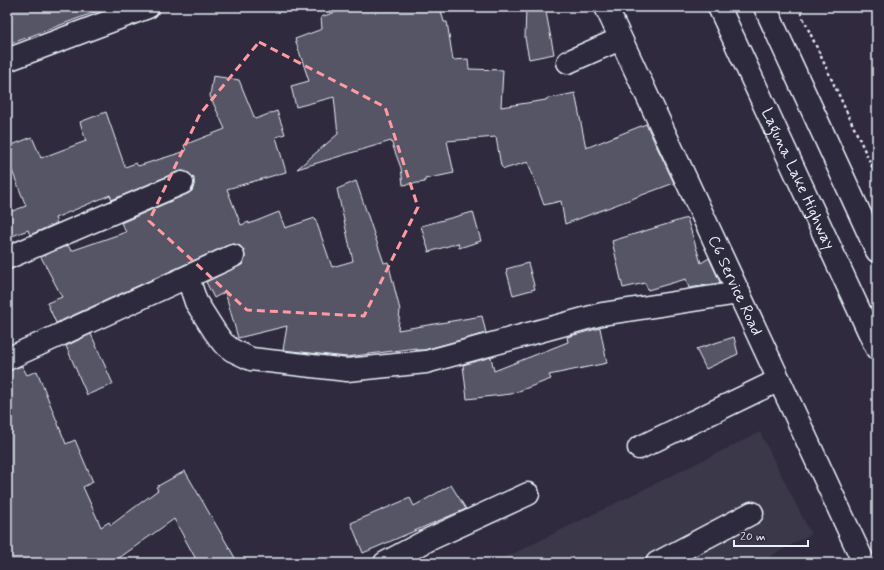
<svg xmlns="http://www.w3.org/2000/svg" width="884" height="570" font-family="Mynerve,sans-serif">
	<style>
		.built { fill: #3b3749 }
		.building { fill: #575565; stroke: #e8f1f8 }
		.lines { fill: none; stroke-linecap: round; stroke-linejoin: round }
		.minor-casing { stroke: #e8f1f8; stroke-width: 25 }
		.major-casing { stroke: #e8f1f8; stroke-width: 25 }
		.path { stroke: #e8f1f8; stroke-width: 2.5; stroke-dasharray: 3 3; stroke-linecap: butt }
		.minor { stroke: #2f2a3d; stroke-width: 22 }
		.major { stroke: #2f2a3d; stroke-width: 22 }
		.marked { fill: none; stroke: #ff9aa2; stroke-width: 3; stroke-dasharray: 8 5; stroke-linejoin: round }
		.labels { text-anchor: middle; dominant-baseline: central; stroke-width: 3; stroke-linejoin: round; paint-order: stroke }
		.street-label { font-size: 16px; fill: #e8f1f8; stroke: #2f2a3d }
	</style>
	<rect width="100%" height="100%" fill="#2f2a3d"/>
	<filter id="ink" filterUnits="userSpaceOnUse"><feTurbulence type="fractalNoise" baseFrequency=".025" numOctaves="2"/><feDisplacementMap in="SourceGraphic" scale="8" xChannelSelector="R" yChannelSelector="G"/><feConvolveMatrix kernelMatrix="1 2 1 2 8 2 1 2 1" color-interpolation-filters="sRGB"/></filter>
	<g filter="url(#ink)">
		<polygon class="built" points="760,432 811,534 759,563 494,563"/>
		<g class="building">
			<polygon points="7,7 103,7 103,9 7,45"/>
			<polygon points="351,7 440,7 444,22 447,22 453,60 468,59 469,69 503,70 501,107 546,100 546,99 575,93 586,148 646,124 674,183 565,224 561,201 544,205 528,162 504,169 501,166 496,137 447,141 454,173 425,179 425,182 403,185 401,168 391,141 297,169 338,134 334,97 296,107 291,86 309,81 295,39 322,29 321,17"/>
			<polygon points="526,7 545,7 554,54 529,59 525,38"/>
			<polygon points="213,76 239,80 255,119 277,111 285,134 276,137 286,172 227,189 241,225 249,222 249,224 279,212 285,228 315,218 332,267 353,261 337,189 356,181 384,263 388,262 400,310 398,330 482,316 486,333 424,350 416,350 416,348 347,357 283,350 287,326 238,338 225,292 214,298 206,282 243,264 245,257 244,250 240,246 234,244 228,245 56,323 47,303 62,297 41,257 68,245 71,251 126,232 121,223 187,194 192,191 194,185 194,178 189,173 183,171 177,172 112,200 110,195 55,218 57,223 30,235 28,230 7,238 7,213 26,206 7,158 7,147 32,137 41,158 86,141 80,122 106,112 125,167 136,163 138,166 186,151 184,145 225,129 210,96"/>
			<polygon points="473,212 481,241 459,248 458,243 429,252 421,226"/>
			<polygon points="687,218 701,263 709,258 720,282 719,283 689,288 686,279 648,290 645,283 623,288 612,241"/>
			<polygon points="528,263 535,289 513,295 506,269"/>
			<polygon points="600,328 607,363 549,375 551,379 511,394 467,399 463,365 491,357 494,371 568,342 567,337"/>
			<polygon points="91,334 113,384 87,395 66,346"/>
			<polygon points="734,337 738,354 706,369 696,349"/>
			<polygon points="22,366 27,375 37,371 66,444 75,440 93,482 83,487 101,527 109,522 111,525 158,490 156,487 185,471 238,563 198,563 174,519 112,563 7,563 7,371"/>
			<polygon points="451,485 466,509 363,553 351,523 410,498 414,506"/>
		</g>
		<g class="lines">
			<defs>
				<g id="minor">
					<path id="s1" d="M 606,7 L 864,563"/>
					<polyline points="7,60 148,7"/>
					<polyline points="568,62 620,39"/>
					<polyline points="7,258 182,183"/>
					<polyline points="188,278 196,302 215,332 223,343 232,350 251,359 347,370 426,362 602,314 739,293"/>
					<polyline points="7,359 233,256"/>
					<polyline points="639,448 779,380"/>
					<polyline points="385,563 428,540 528,494"/>
					<polyline points="657,563 752,513"/>
				</g>
				<g id="major">
					<path id="s2" d="M 719,7 L 877,349"/>
					<polyline points="765,7 877,251"/>
				</g>
			</defs>
			<use href="#minor" class="minor-casing"/>
			<use href="#major" class="major-casing"/>
			<polyline class="path" points="798,7 877,177"/>
			<use href="#minor" class="minor"/>
			<use href="#major" class="major"/>
		</g>
	</g>
	<path class="marked" d="M 259,42 L 385,107 L 418,207 L 364,316 L 247,310 L 149,221 L 200,114 Z"/>
	<g class="labels">
		<g class="street-label">
			<text stroke="none"><textPath href="#s2" startOffset="189">Laguna Lake Highway</textPath></text>
			<text stroke="none"><textPath href="#s1" startOffset="307">C6 Service Road</textPath></text>
		</g>
	</g>
	<rect width="884" height="570" fill="none" stroke="#2f2a3d" stroke-width="24"/>
	<rect x="12" y="12" width="860" height="546" fill="none" stroke="#e8f1f8" stroke-width="1.5" filter="url(#ink)"/>
	<path d="M734 540v6h74v-6" fill="none" stroke="#e8f1f8" stroke-width="2"/>
	<text x="740" y="540" font-size="12" fill="#e8f1f8" stroke="#2f2a3d" stroke-width="3" paint-order="stroke">20 m</text>
</svg>
